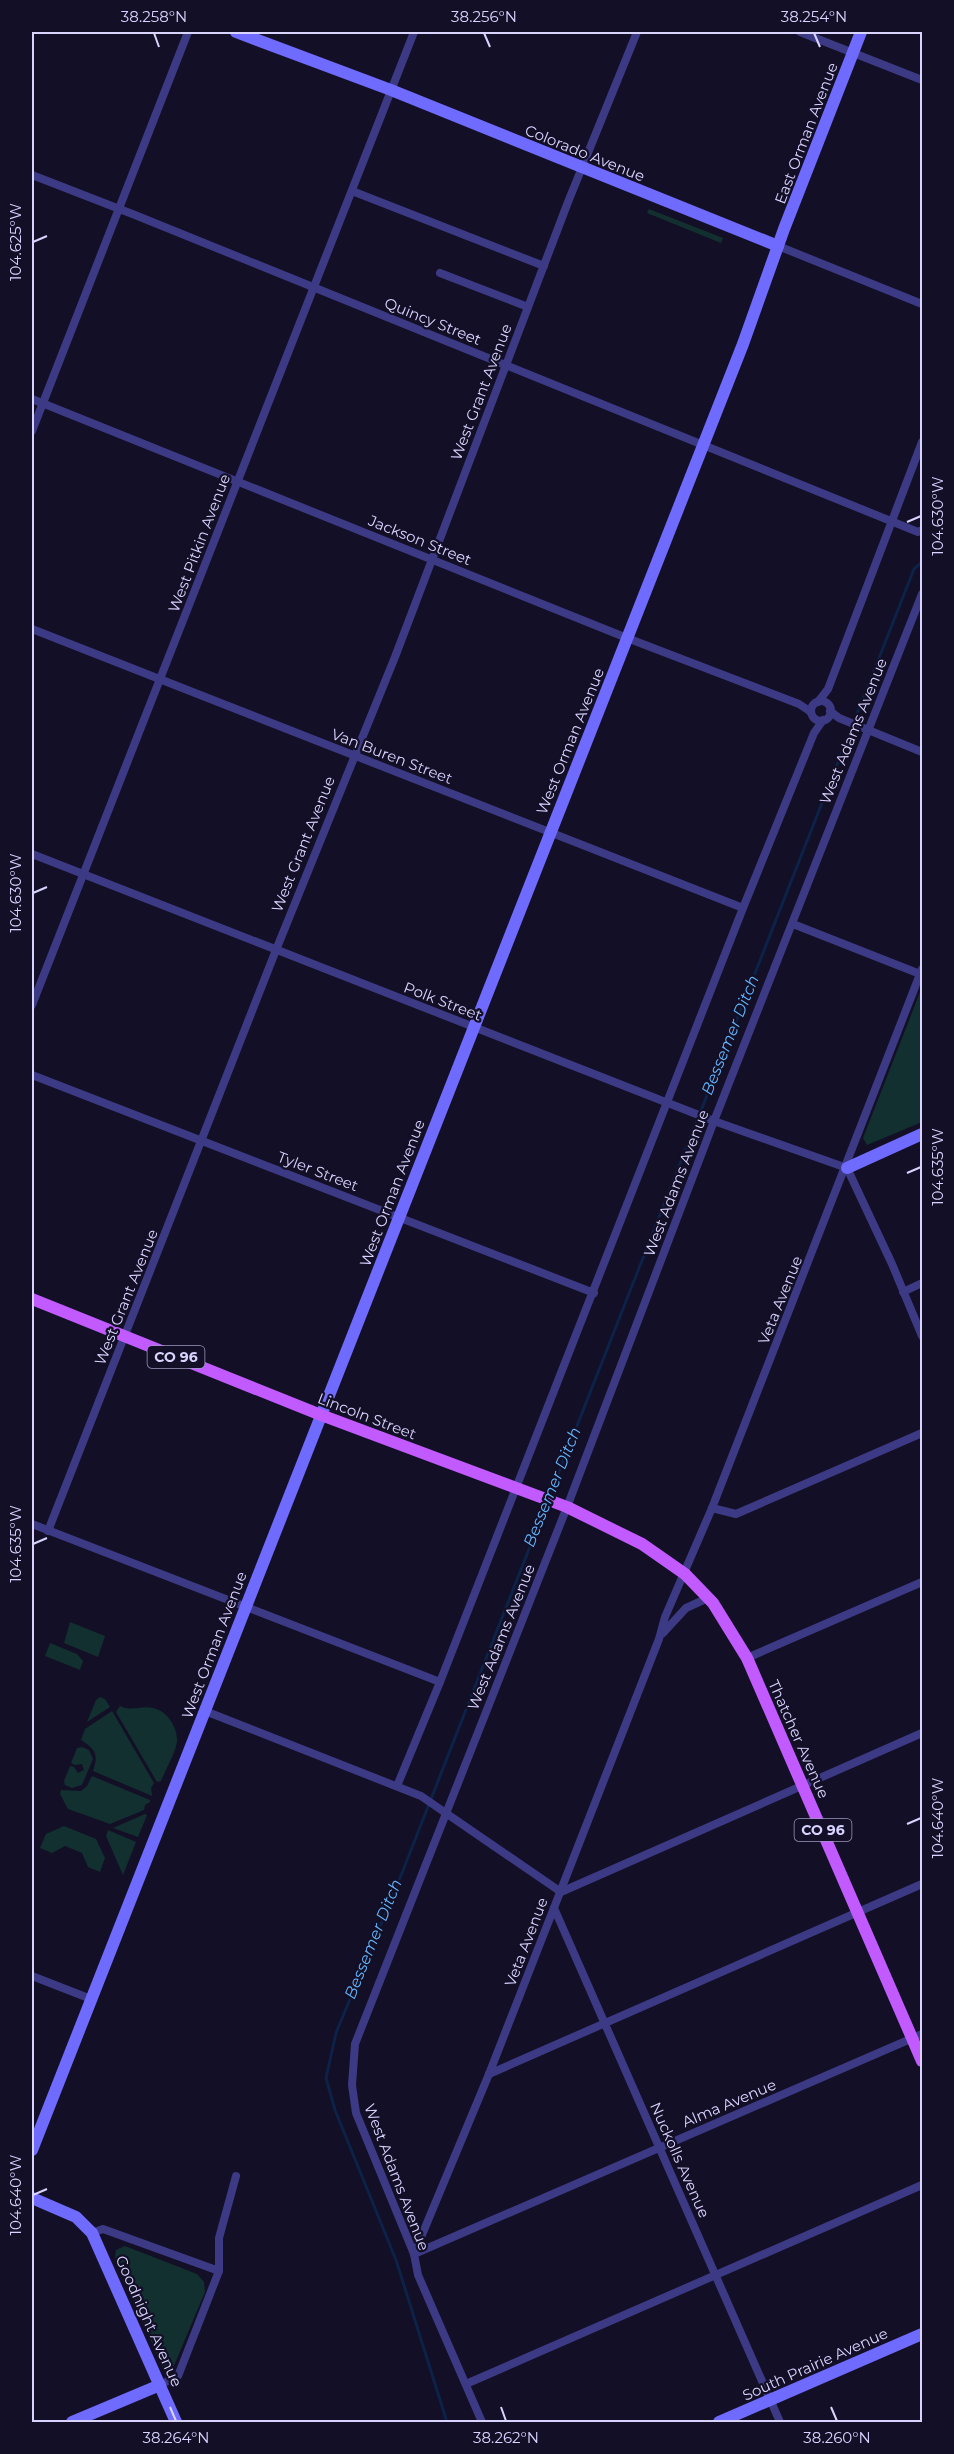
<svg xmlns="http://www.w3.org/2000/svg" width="954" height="2454" font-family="Montserrat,sans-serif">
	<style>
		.green { fill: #12302f }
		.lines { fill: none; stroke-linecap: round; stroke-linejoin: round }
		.stream { stroke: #0c2248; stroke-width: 3 }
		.street { stroke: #3d3a85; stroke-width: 8 }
		.secondary { stroke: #6f6bff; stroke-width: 12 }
		.primary { stroke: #c25bff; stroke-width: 12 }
		.ticks { fill: none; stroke: #d9d4ff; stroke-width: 2 }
		.labels { text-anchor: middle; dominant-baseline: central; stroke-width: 4.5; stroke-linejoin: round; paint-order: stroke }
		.shield { fill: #130f26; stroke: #9e99be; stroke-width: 1.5 }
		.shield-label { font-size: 14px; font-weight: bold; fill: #d9d4ff }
		.street-label { font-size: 15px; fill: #d9d4ff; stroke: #130f26 }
		.water-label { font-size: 16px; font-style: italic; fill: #62b6ff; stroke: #130f26 }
		.neatline { fill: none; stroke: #d9d4ff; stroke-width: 2 }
		.ticks-label { font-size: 15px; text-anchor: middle; fill: #d9d4ff }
	</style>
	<rect width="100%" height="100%" fill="#130f26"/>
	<g class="green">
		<polygon points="649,209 723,238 721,243 647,213"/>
		<polygon points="922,987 922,1122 867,1145 863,1138"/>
		<polygon points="70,1622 105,1636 98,1657 64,1643"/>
		<polygon points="50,1643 77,1654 83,1661 80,1670 45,1656"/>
		<polygon points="100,1697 105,1699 110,1707 87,1722 96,1700"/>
		<path d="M 120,1706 C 132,1712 141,1705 153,1708 C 167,1711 177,1726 177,1740 C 177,1750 165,1771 161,1781 L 157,1782 L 116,1712 Z"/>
		<path d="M 112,1711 L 154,1783 L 151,1788 L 152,1796 L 93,1771 C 99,1754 95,1749 81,1740 L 85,1729 Z"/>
		<polygon points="82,1747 89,1750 93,1759 82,1785 72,1788 65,1785 64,1781 70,1766 74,1767 78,1773 84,1770 82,1764 75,1765 71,1763 77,1748"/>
		<polygon points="92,1776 150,1800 150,1802 145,1805 144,1810 110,1824 68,1809 60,1794 61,1790 81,1791 87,1786"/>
		<polygon points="145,1814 147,1815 138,1837 113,1828"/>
		<polygon points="64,1826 96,1839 105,1858 100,1872 88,1867 82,1853 65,1846 52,1853 40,1848 46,1834"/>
		<polygon points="108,1830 136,1842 123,1875 106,1836"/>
		<polygon points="125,2246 197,2274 204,2282 205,2292 173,2368 165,2369 162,2366 115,2257 116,2250"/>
	</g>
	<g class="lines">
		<g class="stream">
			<polyline points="549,1497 914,569 922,562"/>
			<polyline points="447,2422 396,2260 335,2110 326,2078 336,2033 402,1873 547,1503"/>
		</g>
		<g class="street">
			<polyline points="800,32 922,80"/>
			<polyline points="32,175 135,215 918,532 922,530"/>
			<polyline points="352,191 544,266"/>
			<polyline points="778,246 922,304"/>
			<polyline points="440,273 528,307"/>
			<polyline points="32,399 627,638 799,704 811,712"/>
			<polyline points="32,431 188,32"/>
			<polyline points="32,629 743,908"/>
			<circle cx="821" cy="711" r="10"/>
			<polyline points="818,702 828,689 922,442"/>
			<polyline points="830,711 839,718 922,752"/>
			<polyline points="32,854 714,1121 847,1168 892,1264 922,1336"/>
			<polyline points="793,924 920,974"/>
			<polyline points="32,1005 414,32"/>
			<polyline points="32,1075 594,1293"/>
			<polyline points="903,1292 922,1283"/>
			<polyline points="712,1508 736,1514 922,1433"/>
			<polyline points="32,1524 440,1682"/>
			<polyline points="48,1531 276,950 395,657 568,202 637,32"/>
			<polyline points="663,1633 686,1608 708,1598"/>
			<polyline points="747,1658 922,1582"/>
			<polyline points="205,1711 421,1796 561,1892 922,1733"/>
			<polyline points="397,1786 440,1682 743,908 814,733 823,720"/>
			<polyline points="554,1908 780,2422"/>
			<polyline points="32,1976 91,1999"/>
			<polyline points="489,2074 922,1884"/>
			<polyline points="92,2233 103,2229 219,2271"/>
			<polyline points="414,2254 489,2074 659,1639 665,1617 712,1508 922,969"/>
			<polyline points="414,2254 922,2034"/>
			<polyline points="466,2384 922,2185"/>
			<polyline points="160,2385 178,2376 219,2271 219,2238 236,2176"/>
			<polyline points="482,2422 418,2275 414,2254 356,2113 352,2085 355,2044 567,1507 714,1121 922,594"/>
		</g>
		<g class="secondary">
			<polyline points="236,32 391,90 778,246"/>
			<polyline points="847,1168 922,1134"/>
			<polyline points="32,2150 743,344 784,229 861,32"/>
			<polyline points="32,2198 76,2217 92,2233 176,2422"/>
			<polyline points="72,2422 160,2385"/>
			<polyline points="719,2422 922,2334"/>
		</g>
		<polyline class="primary" points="32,1299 321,1415 567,1507 642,1544 685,1574 713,1603 747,1658 922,2061"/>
	</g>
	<path class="ticks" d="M 154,33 L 159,47M 484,33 L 490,47M 814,33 L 820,47M 33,242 L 47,236M 907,522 L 921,516M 33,893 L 47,887M 907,1173 L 921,1167M 33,1544 L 47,1538M 907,1824 L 921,1818M 33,2195 L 47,2189M 170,2407 L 176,2421M 501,2407 L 506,2421M 831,2407 L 837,2421"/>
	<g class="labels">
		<g class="shield">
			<rect x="147.5" y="1346" width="57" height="22" rx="4.5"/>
			<rect x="794.5" y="1819" width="57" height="22" rx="4.5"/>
		</g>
		<g class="shield-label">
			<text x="176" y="1357">CO 96</text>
			<text x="823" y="1830">CO 96</text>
		</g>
		<g class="street-label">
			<text transform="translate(806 133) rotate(-69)">East Orman Avenue</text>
			<text transform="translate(585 153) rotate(22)">Colorado Avenue</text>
			<text transform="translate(433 321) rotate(22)">Quincy Street</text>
			<text transform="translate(481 392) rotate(-69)">West Grant Avenue</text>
			<text transform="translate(420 540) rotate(22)">Jackson Street</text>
			<text transform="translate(199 543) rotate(-69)">West Pitkin Avenue</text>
			<text transform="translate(853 731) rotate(-68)">West Adams Avenue</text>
			<text transform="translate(570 741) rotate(-68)">West Orman Avenue</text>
			<text transform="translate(392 756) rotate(21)">Van Buren Street</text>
			<text transform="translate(303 844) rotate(-68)">West Grant Avenue</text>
			<text transform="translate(443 1001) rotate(21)">Polk Street</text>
			<text transform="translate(318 1171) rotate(21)">Tyler Street</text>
			<text transform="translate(676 1183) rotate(-69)">West Adams Avenue</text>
			<text transform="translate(392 1193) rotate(-69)">West Orman Avenue</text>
			<text transform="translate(126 1297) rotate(-68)">West Grant Avenue</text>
			<text transform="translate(780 1300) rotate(-68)">Veta Avenue</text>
			<text transform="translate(367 1416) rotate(21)">Lincoln Street</text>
			<text transform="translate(501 1637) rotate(-68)">West Adams Avenue</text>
			<text transform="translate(214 1645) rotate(-69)">West Orman Avenue</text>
			<text transform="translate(799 1739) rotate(66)">Thatcher Avenue</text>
			<text transform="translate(526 1942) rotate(-69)">Veta Avenue</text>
			<text transform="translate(729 2103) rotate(-23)">Alma Avenue</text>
			<text transform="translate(680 2160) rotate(66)">Nuckolls Avenue</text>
			<text transform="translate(397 2177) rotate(69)">West Adams Avenue</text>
			<text transform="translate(149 2321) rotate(66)">Goodnight Avenue</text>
			<text transform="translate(815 2364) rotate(-24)">South Prairie Avenue</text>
		</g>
		<g class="water-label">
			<text transform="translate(730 1035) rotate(-68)">Bessemer Ditch</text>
			<text transform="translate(552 1487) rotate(-68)">Bessemer Ditch</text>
			<text transform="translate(373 1939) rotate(-68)">Bessemer Ditch</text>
		</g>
	</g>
	<rect width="954" height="2454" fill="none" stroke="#130f26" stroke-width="66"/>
	<rect x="33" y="33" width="888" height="2388" class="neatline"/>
	<g class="ticks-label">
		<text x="154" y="22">38.258°N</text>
		<text x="484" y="22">38.256°N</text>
		<text x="814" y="22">38.254°N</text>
		<text transform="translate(16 242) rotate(-90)" y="5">104.625°W</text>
		<text transform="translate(938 516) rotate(-90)" y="5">104.630°W</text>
		<text transform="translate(16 893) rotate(-90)" y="5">104.630°W</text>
		<text transform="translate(938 1167) rotate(-90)" y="5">104.635°W</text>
		<text transform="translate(16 1544) rotate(-90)" y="5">104.635°W</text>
		<text transform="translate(938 1818) rotate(-90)" y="5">104.640°W</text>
		<text transform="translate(16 2195) rotate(-90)" y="5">104.640°W</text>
		<text x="176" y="2443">38.264°N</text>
		<text x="506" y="2443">38.262°N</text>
		<text x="837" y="2443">38.260°N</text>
	</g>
</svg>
